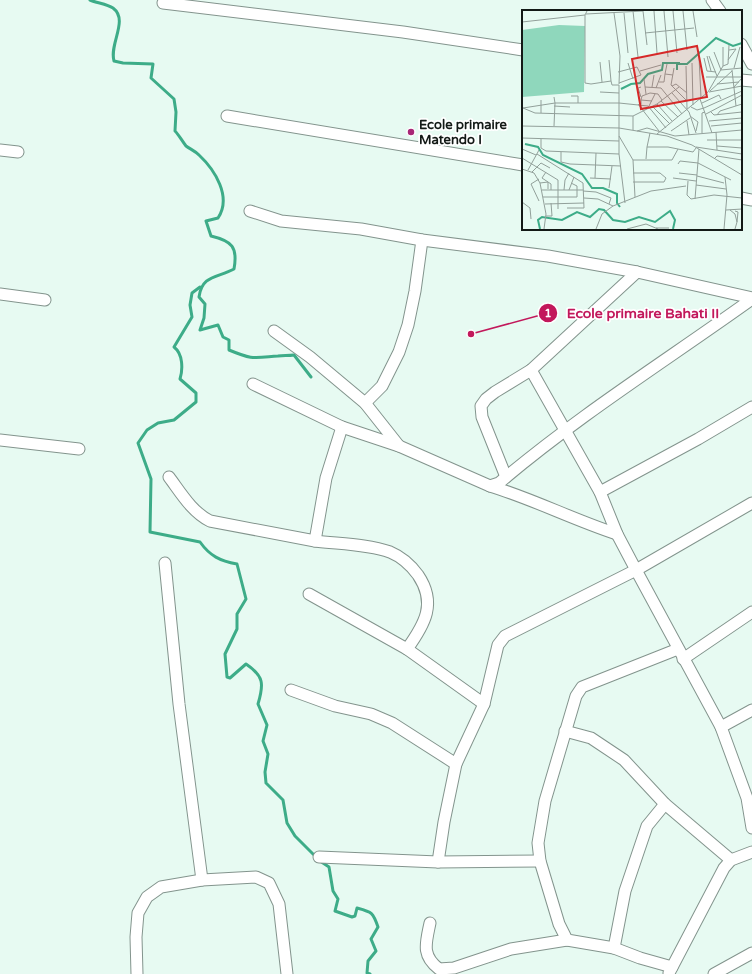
<svg xmlns="http://www.w3.org/2000/svg" width="752" height="974" font-family="'Varela Round',sans-serif">
	<style>
		.lines { fill: none; stroke-linecap: round; stroke-linejoin: round }
		.stream { stroke: #3dac88; stroke-width: 3 }
		.minor-casing { stroke: #83948d; stroke-width: 13 }
		.minor { stroke: #fff; stroke-width: 11 }
		.poi-dot { fill: #a82776; stroke: #fff; stroke-width: 1.5 }
		.labels { text-anchor: middle; dominant-baseline: central; stroke-width: 3.5; stroke-linejoin: round; paint-order: stroke }
		.poi-label { font-size: 13px; font-weight: bold; fill: #131916; stroke: #fff; text-anchor: start }
		.inset-river { fill: none; stroke: #3dac88; stroke-width: 2 }
		.inset-road { fill: none; stroke: #92a09a; stroke-width: 1 }
		.view { fill: #d62828; fill-opacity: 0.15; stroke: #d62828; stroke-width: 2 }
		.inset-edge { fill: none; stroke: #131916; stroke-width: 2 }
		.leader { fill: none; stroke: #c2185b; stroke-width: 1.5 }
		.callout-dot { fill: #c2185b; stroke: #fff; stroke-width: 1.5 }
		.mark-label { font-size: 12px; text-anchor: middle; font-weight: bold; fill: #fff }
		.callout-label { font-size: 14px; text-anchor: middle; font-weight: bold; fill: #c2185b; stroke: #fff; stroke-width: 3.5; stroke-linejoin: round; paint-order: stroke }
	</style>
	<rect width="100%" height="100%" fill="#e7faf2"/>
	<g class="lines">
		<g class="stream">
			<path d="M 90,0 C 97,3 107,4 113,8 C 129,20 109,44 114,61 L 123,63 L 153,64 L 151,78 L 174,99 L 176,112 L 175,131 C 179,135 182,141 186,146 C 190,149 195,151 199,155 C 215,170 232,197 218,218 L 206,221 L 211,236 C 232,241 238,247 234,269 C 217,278 202,275 199,297 L 205,304 L 204,318 L 200,330 L 218,325 L 223,337 L 229,340 L 229,350 C 253,360 253,358 278,356 C 283,355 288,356 294,355 L 311,377"/>
			<path d="M 200,287 L 192,293 L 190,305 L 192,317 L 174,347 C 183,354 183,369 180,379 L 196,393 L 196,402 L 174,420 L 158,423 L 147,430 L 138,443 L 151,479 L 150,532 L 200,542 C 210,556 220,561 237,564 L 246,599 L 237,614 L 237,629 L 225,654 L 227,677 L 230,678 L 246,664 C 264,676 264,684 258,704 L 267,725 L 263,741 L 268,754 L 265,772 L 266,783 L 283,800 L 287,823 L 295,836 L 316,857"/>
			<path d="M 320,861 L 329,867 L 333,891 L 338,899 L 335,911 L 352,917 L 355,916 L 357,908 C 372,912 373,912 378,927 L 371,939 L 376,951 L 368,961 L 367,973 L 370,974"/>
		</g>
		<defs>
			<g id="minor">
				<polyline points="712,0 720,11"/>
				<polyline points="163,3 403,32 523,50"/>
				<polyline points="741,44 752,64"/>
				<polyline points="741,80 752,81"/>
				<polyline points="227,116 523,165"/>
				<polyline points="0,150 18,152"/>
				<polyline points="741,198 752,200"/>
				<polyline points="250,211 281,221 361,229 422,240 548,256 637,272 752,298"/>
				<polyline points="0,294 45,300"/>
				<polyline points="274,331 310,357 365,403 399,446"/>
				<polyline points="531,370 600,492 617,534 636,570 721,727 747,798 752,828"/>
				<path d="M 253,384 L 342,427 L 399,446 L 490,486 L 499,483 C 579,415 667,360 752,299"/>
				<polyline points="365,403 382,386 399,352 408,325 415,291 422,240"/>
				<polyline points="0,440 79,449"/>
				<path d="M 169,477 C 181,493 192,512 210,521 L 315,541 L 326,478 L 342,427"/>
				<polyline points="506,477 482,417 481,406 486,399 495,392 531,370 637,272"/>
				<path d="M 490,486 C 533,499 574,520 617,534"/>
				<polyline points="600,492 698,439 752,407"/>
				<path d="M 315,541 C 339,544 367,544 390,552 C 402,557 410,564 418,575 C 437,603 425,624 407,649"/>
				<polyline points="165,563 179,704 202,880"/>
				<polyline points="309,594 407,649 484,704"/>
				<polyline points="683,659 752,612"/>
				<polyline points="291,690 335,706 371,714 392,723 456,764"/>
				<polyline points="721,727 752,710"/>
				<polyline points="565,731 591,738 624,760 665,804 731,860"/>
				<polyline points="665,804 647,826 625,891 614,948 640,958 672,967"/>
				<polyline points="319,857 438,862 540,861"/>
				<polyline points="438,862 444,822 456,764 484,704 498,645 505,636 636,570 752,503"/>
				<path d="M 430,923 C 426,943 421,955 439,969 L 454,968 L 511,949 L 567,940"/>
				<polyline points="614,948 567,940 559,924 540,861 538,843 545,801 576,696 582,687 678,649"/>
				<polyline points="669,973 724,868 731,860 752,852"/>
				<polyline points="137,974 136,937 138,913 147,897 161,887 202,880 256,877 269,883 279,904 287,974"/>
				<polyline points="714,974 752,953"/>
			</g>
		</defs>
		<use href="#minor" class="minor-casing"/>
		<use href="#minor" class="minor"/>
	</g>
	<circle class="poi-dot" cx="411" cy="132" r="4"/>
	<g class="labels">
		<g class="poi-label">
			<text x="419" y="125">Ecole primaire<tspan x="419" dy="15">Matendo I</tspan></text>
		</g>
	</g>
	<g transform="translate(522 10)">
		<rect width="220" height="220" fill="#e7faf2"/>
		<path d="M 37,15 L 63,16 L 62,82 L 0,87 L 0,20 Z" fill="#8fd7bc"/>
		<path class="inset-river" d="M 155,60 L 155,54 L 165,54 L 194,28 L 211,36 L 220,33M 99,79 L 109,74 L 118,73 L 126,64 L 140,60 L 141,53 L 158,53M 3,134 L 16,137 L 21,145 L 60,164 L 70,178 L 81,178 L 95,184 L 95,193 L 98,197M 18,219 L 16,210 L 20,207 L 40,210 L 55,202 L 68,207 L 77,199 L 82,200 L 91,210 L 103,212 L 117,207 L 133,212 L 148,201 L 153,210 L 151,219"/>
		<path class="inset-road" d="M 65,1 L 63,5 L 63,73 L 69,74 L 89,71 L 90,75 L 97,75 L 97,144 L 103,193M 111,1 L 116,47M 121,1 L 125,35M 132,1 L 135,43M 142,1 L 146,47M 151,1 L 155,43M 161,1 L 165,40M 171,1 L 175,27M 92,3 L 98,46 L 97,74M 102,3 L 106,43M 64,4 L 121,1M 0,12 L 63,5M 123,23 L 172,18M 192,42 L 199,60 L 220,58M 185,46 L 189,61M 187,46 L 195,66M 177,47 L 179,88M 182,48 L 185,61 L 194,62M 87,50 L 89,71M 206,50 L 214,39 L 207,40M 78,52 L 80,72M 106,53 L 111,69M 170,53 L 171,95M 145,54 L 143,64 L 151,65M 164,56 L 165,99M 201,56 L 206,54 L 207,35M 152,58 L 149,75 L 165,91M 212,58 L 218,37M 210,60 L 214,96M 118,61 L 139,55M 96,62 L 115,57 L 119,65 L 97,73M 184,67 L 220,67M 122,69 L 124,84M 137,72 L 142,72 L 143,64M 195,74 L 217,72M 150,76 L 154,74 L 165,83M 119,77 L 116,78 L 119,87M 123,77 L 139,78 L 160,104M 130,77 L 132,65M 212,77 L 220,68M 134,78 L 139,65M 188,81 L 210,61M 78,82 L 97,83M 187,82 L 220,76M 150,83 L 167,102 L 174,123M 49,86 L 56,86 L 56,93M 178,89 L 190,123M 119,90 L 120,86 L 128,83 L 136,84 L 140,90M 139,91 L 156,107M 180,93 L 197,85 L 199,89M 116,94 L 137,121M 119,94 L 119,90 L 130,91M 135,94 L 150,111M 32,96 L 48,97M 127,96 L 133,84M 131,97 L 148,114M 169,97 L 175,100 L 182,98 L 220,81M 1,98 L 13,103 L 111,106 L 135,94 L 157,77M 1,98 L 33,93 L 32,87M 189,102 L 192,105 L 220,102M 19,103 L 19,90M 184,104 L 220,85M 195,105 L 198,101 L 220,94M 168,106 L 176,112 L 174,121M 165,111 L 167,125M 187,111 L 220,108M 0,116 L 97,118 L 145,126 L 170,135 L 220,165M 32,116 L 33,93 L 97,93 L 126,96 L 144,118M 189,116 L 220,113M 111,120 L 111,106M 115,121 L 125,118 L 153,126 L 220,120M 149,121 L 168,108M 194,122 L 195,140M 128,123 L 125,137 L 146,137 L 171,142 L 174,138M 180,123 L 180,103 L 183,102M 135,124 L 186,82 L 201,56 L 201,37M 97,126 L 111,150 L 113,187M 0,128 L 97,131M 19,129 L 19,138 L 24,141 L 97,144M 185,130 L 220,130M 195,136 L 220,138M 174,137 L 220,144M 0,139 L 14,145M 39,142 L 39,152 L 48,154 L 99,156M 15,144 L 61,173 L 62,198 L 45,198M 0,148 L 36,170 L 36,199M 193,148 L 195,146 L 220,150M 124,149 L 125,137M 111,150 L 150,150 L 156,139M 156,154 L 158,151 L 176,153 L 209,170M 0,159 L 12,163 L 18,173 L 24,204 L 22,219M 6,160 L 17,140M 10,162 L 19,153 L 28,158M 24,162 L 20,168 L 29,174 L 29,180M 157,163 L 175,165M 175,166 L 202,173M 68,168 L 89,169M 73,168 L 74,143M 151,168 L 174,171M 17,169 L 9,174 L 17,191M 166,171 L 165,185 L 169,189 L 192,185 L 220,188M 111,172 L 142,172 L 144,168 L 138,163 L 111,163M 18,173 L 26,172 L 26,179M 174,175 L 204,179M 87,178 L 90,156M 20,180 L 61,180M 42,180 L 43,170 L 47,163M 47,180 L 52,167M 61,181 L 74,182 L 89,188 L 87,194M 21,187 L 55,187 L 55,176 L 49,173M 62,188 L 76,189 L 91,196 L 80,204 L 74,219M 173,189 L 177,139M 0,192 L 8,198 L 9,209M 23,194 L 62,193M 91,196 L 129,181 L 164,176M 204,200 L 220,199M 208,200 L 213,204 L 215,212 L 213,219M 213,201 L 216,202 L 215,212M 24,206 L 30,206 L 29,193M 134,218 L 147,218M 105,219 L 124,214 L 136,219M 202,219 L 205,185 L 203,167"/>
		<path class="view" d="M 175,36 L 185,87 L 119,99 L 110,49 Z"/>
		<rect width="220" height="220" class="inset-edge"/>
	</g>
	<path class="leader" d="M471 334L548 313"/>
	<g class="callout-dot">
		<circle cx="471" cy="334" r="4"/>
		<circle cx="548" cy="313" r="10"/>
	</g>
	<g class="mark-label">
		<text x="548" y="317">1</text>
	</g>
	<g class="callout-label">
		<text x="643" y="318">Ecole primaire Bahati II</text>
	</g>
</svg>
